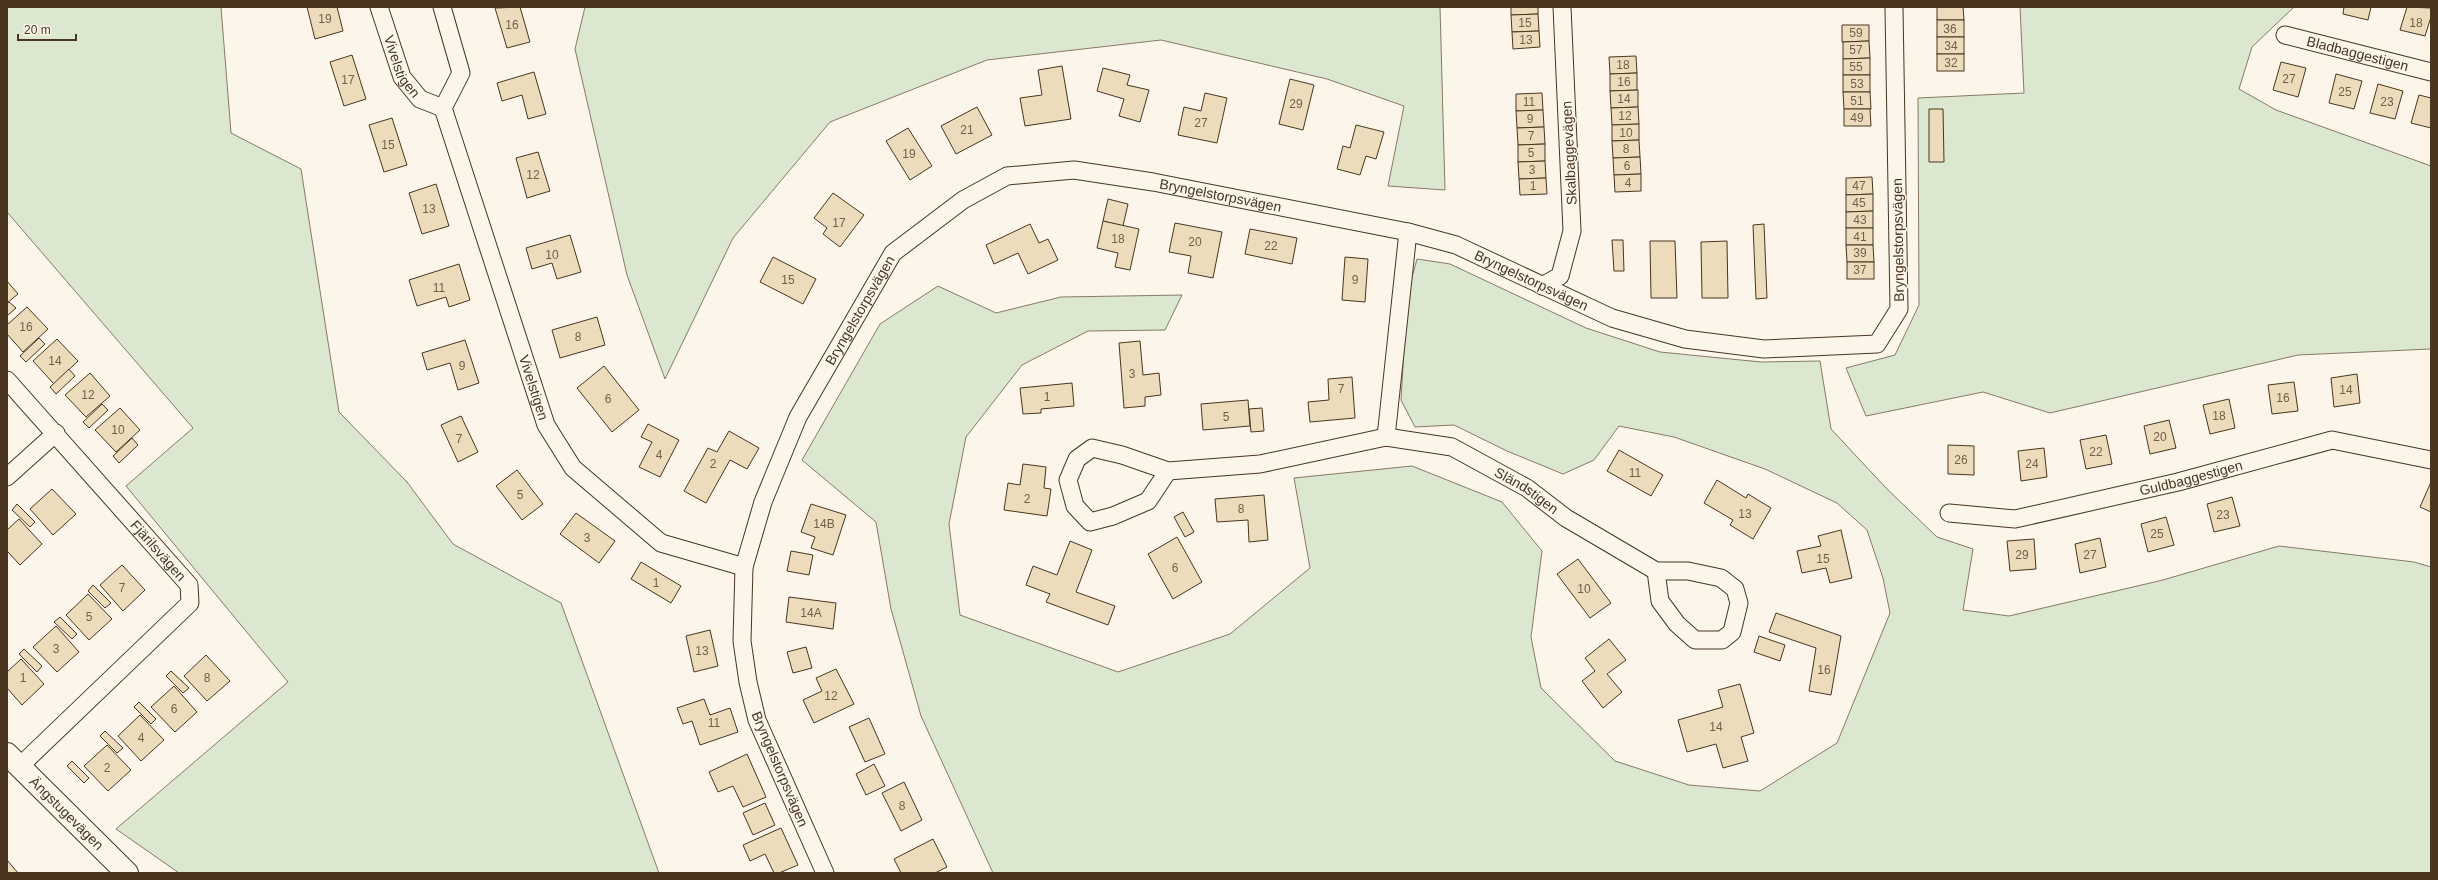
<svg xmlns="http://www.w3.org/2000/svg" width="2438" height="880" font-family="Helvetica,sans-serif">
	<style>
		.green { fill: #dce7d0; stroke: #887966 }
		.building { fill: #ecdcbc; stroke: #4a3520 }
		.lines { fill: none; stroke-linecap: round; stroke-linejoin: round }
		.street-casing { stroke: #4a3520; stroke-width: 19 }
		.secondary-casing { stroke: #4a3520; stroke-width: 24 }
		.street { stroke: #fbf6e9; stroke-width: 17 }
		.secondary { stroke: #fbf6e9; stroke-width: 22 }
		.labels { text-anchor: middle; dominant-baseline: central; stroke-width: 3; stroke-linejoin: round; paint-order: stroke }
		.number-label { font-size: 12px; fill: #725f47 }
		.street-label { font-size: 14px; fill: #4a3520; stroke: #fbf6e9 }
	</style>
	<rect width="100%" height="100%" fill="#fbf6e9"/>
	<g class="green">
		<polygon points="7,7 221,7 231,133 301,169 339,412 407,482 453,544 561,603 659,873 179,873 116,829 288,682 126,486 193,428 7,212"/>
		<polygon points="585,7 1440,7 1445,190 1388,186 1404,106 1327,79 1161,40 987,60 830,122 733,238 665,379 627,275 575,49"/>
		<polygon points="2020,7 2294,7 2252,47 2239,89 2276,110 2431,166 2431,349 2298,355 2050,413 1983,392 1866,416 1846,368 1895,355 1919,305 1918,98 2024,93"/>
		<polygon points="1417,259 1450,264 1586,328 1660,352 1761,362 1820,361 1831,429 1886,488 1937,537 1973,549 1963,610 2009,616 2163,580 2279,546 2414,562 2431,567 2431,873 993,873 921,716 891,609 876,522 802,460 880,324 938,286 996,313 1061,297 1182,295 1165,330 1088,331 1022,365 966,437 949,524 960,615 1118,672 1230,634 1310,568 1294,478 1412,466 1502,502 1542,551 1531,637 1541,688 1615,761 1689,785 1760,791 1837,743 1890,613 1883,578 1867,530 1837,503 1765,469 1674,437 1619,426 1594,460 1563,474 1507,451 1454,425 1415,427 1401,400 1407,295"/>
	</g>
	<g class="building">
		<polygon points="307,7 337,7 343,31 315,39"/>
		<polygon points="520,7 530,42 507,48 495,8"/>
		<polygon points="1511,7 1538,7 1538,14 1511,15"/>
		<polygon points="1937,7 1963,7 1964,20 1937,20"/>
		<polygon points="2344,7 2371,7 2368,20 2343,14"/>
		<polygon points="2407,7 2431,8 2431,17 2425,36 2400,30"/>
		<polygon points="1538,14 1539,31 1512,32 1511,15"/>
		<rect x="1937" y="20" width="27" height="17"/>
		<polygon points="1842,25 1869,25 1869,41 1842,42"/>
		<polygon points="1539,31 1540,47 1513,49 1512,32"/>
		<rect x="1937" y="37" width="27" height="17"/>
		<polygon points="1869,41 1870,58 1843,59 1843,42"/>
		<rect x="1937" y="54" width="27" height="17"/>
		<polygon points="352,55 366,99 344,106 330,62"/>
		<polygon points="1636,56 1637,73 1610,74 1609,57"/>
		<polygon points="1870,58 1870,75 1843,75 1843,59"/>
		<polygon points="2281,62 2306,68 2298,97 2273,90"/>
		<polygon points="1062,66 1071,119 1025,126 1020,98 1042,95 1038,70"/>
		<polygon points="1103,68 1130,75 1127,85 1149,90 1140,122 1119,116 1124,99 1097,91"/>
		<polygon points="534,72 546,114 528,119 522,95 502,101 497,83"/>
		<polygon points="1637,73 1637,90 1610,91 1610,74"/>
		<polygon points="2336,74 2362,81 2354,109 2329,103"/>
		<rect x="1843" y="75" width="27" height="17"/>
		<polygon points="1290,79 1314,85 1303,130 1279,124"/>
		<polygon points="2378,84 2403,91 2395,119 2370,113"/>
		<polygon points="1638,90 1638,107 1611,108 1610,91"/>
		<polygon points="1843,92 1870,92 1871,109 1844,109"/>
		<polygon points="1205,93 1227,98 1217,143 1178,135 1184,107 1201,111"/>
		<polygon points="1542,93 1543,110 1516,111 1516,94"/>
		<polygon points="2419,95 2431,98 2431,128 2411,123"/>
		<polygon points="977,107 992,135 956,154 941,126"/>
		<polygon points="1638,107 1639,124 1612,125 1611,108"/>
		<polygon points="1844,109 1870,109 1871,126 1844,126"/>
		<polygon points="1929,109 1943,109 1944,162 1929,162"/>
		<polygon points="1543,110 1544,127 1517,128 1516,111"/>
		<polygon points="392,118 407,165 384,172 369,125"/>
		<polygon points="1639,124 1639,140 1612,141 1612,125"/>
		<polygon points="1356,125 1384,132 1376,159 1366,156 1360,175 1337,169 1343,146 1350,148"/>
		<polygon points="1544,127 1545,144 1518,145 1517,128"/>
		<polygon points="908,128 932,166 910,180 886,141"/>
		<polygon points="1639,140 1640,157 1613,158 1612,141"/>
		<polygon points="1545,144 1545,161 1518,162 1518,145"/>
		<polygon points="538,152 550,191 527,198 516,158"/>
		<polygon points="1640,157 1641,174 1614,175 1613,158"/>
		<polygon points="1545,161 1546,178 1519,179 1518,162"/>
		<polygon points="1641,174 1641,191 1615,192 1614,175"/>
		<polygon points="1872,177 1873,194 1846,195 1846,178"/>
		<polygon points="1546,178 1547,194 1520,195 1519,179"/>
		<polygon points="436,184 449,226 422,234 409,193"/>
		<polygon points="833,193 864,215 840,247 823,234 827,228 814,218"/>
		<polygon points="1873,194 1873,211 1846,212 1846,195"/>
		<polygon points="1108,199 1128,204 1123,226 1103,221"/>
		<polygon points="1873,211 1873,228 1846,228 1846,212"/>
		<polygon points="1103,221 1139,229 1130,270 1115,267 1118,253 1097,248"/>
		<polygon points="1175,223 1222,232 1213,278 1188,273 1191,256 1169,252"/>
		<polygon points="1030,224 1039,243 1048,239 1058,260 1028,274 1018,253 994,264 986,245"/>
		<polygon points="1764,224 1767,298 1756,299 1753,225"/>
		<rect x="1846" y="228" width="27" height="17"/>
		<polygon points="1250,229 1297,238 1292,264 1245,254"/>
		<polygon points="570,235 581,272 557,279 552,263 532,269 526,248"/>
		<polygon points="1612,240 1623,240 1624,271 1614,271"/>
		<polygon points="1650,241 1675,241 1677,298 1651,298"/>
		<polygon points="1727,241 1728,298 1702,298 1701,242"/>
		<polygon points="1846,245 1873,245 1874,262 1847,262"/>
		<polygon points="773,257 816,279 803,304 760,282"/>
		<polygon points="1345,257 1368,259 1365,302 1342,300"/>
		<rect x="1847" y="262" width="27" height="17"/>
		<polygon points="459,264 470,300 449,307 446,297 417,306 409,280"/>
		<polygon points="7,281 18,294 7,303"/>
		<polygon points="9,302 16,308 7,316 7,304"/>
		<polygon points="27,307 48,329 23,352 7,334 7,325"/>
		<polygon points="597,317 605,345 560,358 552,330"/>
		<polygon points="39,338 45,344 26,362 20,356"/>
		<polygon points="57,339 78,361 54,384 33,361"/>
		<polygon points="465,340 479,383 458,390 450,363 427,370 422,353"/>
		<polygon points="1140,341 1143,375 1159,373 1161,395 1145,397 1145,406 1124,408 1119,343"/>
		<polygon points="604,366 639,410 612,432 577,388"/>
		<polygon points="69,369 75,376 56,394 50,387"/>
		<polygon points="90,373 110,396 86,417 65,395"/>
		<polygon points="2357,374 2360,403 2334,407 2331,378"/>
		<polygon points="1352,377 1355,418 1310,422 1308,402 1329,400 1328,379"/>
		<polygon points="2294,382 2298,411 2272,414 2268,385"/>
		<polygon points="1072,383 1074,406 1041,409 1041,413 1023,414 1020,388"/>
		<polygon points="2229,399 2235,428 2210,434 2203,405"/>
		<polygon points="1248,400 1250,426 1203,430 1201,404"/>
		<polygon points="102,404 108,410 89,428 83,422"/>
		<polygon points="120,408 140,430 116,452 95,430"/>
		<polygon points="1262,408 1264,431 1251,432 1249,409"/>
		<polygon points="461,416 478,452 458,462 441,425"/>
		<polygon points="2169,420 2176,448 2150,454 2144,426"/>
		<polygon points="648,424 679,440 660,477 639,467 652,442 641,437"/>
		<polygon points="729,431 759,448 747,469 730,460 706,503 684,491 708,448 717,452"/>
		<polygon points="2106,435 2112,464 2086,469 2080,440"/>
		<polygon points="132,438 138,445 119,463 113,456"/>
		<polygon points="1948,445 1974,446 1974,475 1948,474"/>
		<polygon points="2044,448 2047,477 2021,481 2018,451"/>
		<polygon points="1619,450 1663,475 1651,496 1607,471"/>
		<polygon points="1023,464 1046,467 1044,488 1051,489 1047,516 1004,510 1008,483 1020,485"/>
		<polygon points="517,470 543,504 522,520 496,486"/>
		<polygon points="1717,480 1746,498 1748,494 1771,508 1753,539 1730,525 1733,520 1704,503"/>
		<polygon points="2431,482 2431,512 2420,507"/>
		<polygon points="52,489 76,514 53,535 30,509"/>
		<polygon points="1264,495 1268,540 1249,542 1248,520 1217,522 1215,499"/>
		<polygon points="2232,497 2240,526 2214,532 2207,504"/>
		<polygon points="17,504 35,522 30,527 12,510"/>
		<polygon points="811,504 846,515 833,555 811,548 815,537 801,532"/>
		<polygon points="1183,512 1194,532 1185,537 1174,517"/>
		<polygon points="576,513 615,541 599,563 560,534"/>
		<polygon points="2166,517 2174,545 2148,552 2141,524"/>
		<polygon points="19,519 42,544 20,565 7,551 7,530"/>
		<polygon points="1841,530 1852,578 1830,583 1826,568 1802,573 1797,551 1821,546 1818,536"/>
		<polygon points="1177,537 1202,582 1173,599 1148,554"/>
		<polygon points="2100,538 2106,567 2080,573 2075,544"/>
		<polygon points="2034,539 2036,569 2010,571 2007,541"/>
		<polygon points="1070,541 1092,550 1076,592 1115,606 1108,625 1046,602 1050,594 1026,585 1033,566 1057,575"/>
		<polygon points="791,551 813,555 809,575 787,571"/>
		<polygon points="1578,559 1611,603 1590,618 1557,574"/>
		<polygon points="641,562 681,586 671,603 631,579"/>
		<polygon points="122,565 145,590 123,611 100,585"/>
		<polygon points="93,585 111,603 105,608 88,591"/>
		<polygon points="88,594 112,619 89,640 66,615"/>
		<polygon points="789,597 836,603 833,629 786,622"/>
		<polygon points="1776,613 1841,636 1831,695 1809,691 1816,648 1769,632"/>
		<polygon points="60,617 77,634 72,639 54,622"/>
		<polygon points="56,626 79,652 57,672 33,647"/>
		<polygon points="710,630 718,666 694,672 686,636"/>
		<polygon points="1759,636 1785,645 1780,661 1754,652"/>
		<polygon points="1609,639 1626,660 1607,674 1622,692 1603,708 1582,681 1595,671 1585,658"/>
		<polygon points="806,647 812,668 793,673 787,652"/>
		<polygon points="24,649 42,666 37,672 19,654"/>
		<polygon points="206,655 230,681 207,701 184,676"/>
		<polygon points="21,659 44,684 22,705 7,688 7,672"/>
		<polygon points="836,669 854,704 814,723 803,700 822,691 816,678"/>
		<polygon points="171,671 189,688 183,693 166,676"/>
		<polygon points="1740,684 1754,733 1741,737 1748,761 1723,768 1716,744 1687,752 1678,720 1723,707 1718,690"/>
		<polygon points="174,686 197,712 175,732 151,707"/>
		<polygon points="704,699 710,715 730,708 738,732 700,745 692,721 683,724 677,708"/>
		<polygon points="139,702 156,719 151,724 134,707"/>
		<polygon points="140,715 164,740 141,761 118,736"/>
		<polygon points="869,718 885,754 865,762 849,727"/>
		<polygon points="105,731 123,748 117,753 100,736"/>
		<polygon points="107,745 131,770 108,791 84,766"/>
		<polygon points="747,754 766,797 743,807 733,786 718,792 709,772"/>
		<polygon points="72,761 89,778 84,783 67,766"/>
		<polygon points="874,764 885,786 866,795 856,774"/>
		<polygon points="904,782 922,820 901,831 882,793"/>
		<polygon points="765,803 775,825 753,835 743,813"/>
		<polygon points="781,828 798,865 779,873 774,873 765,854 750,861 743,845"/>
		<polygon points="933,839 947,867 935,873 901,873 894,859"/>
		<polygon points="7,860 18,873 7,873"/>
	</g>
	<g class="lines">
		<defs>
			<g id="street">
				<path id="s1" d="M 379,7 L 402,77 L 420,99 L 443,108"/>
				<path id="s2" d="M 442,7 L 461,73 L 443,108 L 546,425 L 573,468 L 661,543 L 744,567"/>
				<path id="s3" d="M 2285,35 L 2431,72"/>
				<polyline points="1542,286 1560,276 1572,231 1562,7"/>
				<path id="s4" d="M 7,380 L 189,585 L 190,603 L 20,766"/>
				<polyline points="1386,437 1408,232"/>
				<path id="s5" d="M 1168,471 L 1148,501 L 1113,516 L 1090,522 L 1075,506 L 1068,480 L 1077,459 L 1092,448 L 1122,455 L 1168,471 L 1260,464 L 1386,437 L 1452,447 L 1527,488 L 1566,518 L 1656,571 L 1688,571 L 1721,578 L 1735,589 L 1739,603 L 1732,632 L 1722,640 L 1695,640 L 1677,624 L 1660,601 L 1656,571"/>
				<polyline points="7,477 56,433"/>
				<path id="s6" d="M 1949,513 L 2015,519 L 2178,482 L 2332,440 L 2431,460"/>
				<path id="s7" d="M 825,873 L 757,720 L 748,682 L 742,641 L 744,567 L 763,502 L 798,417 L 893,253 L 963,200 L 1007,176 L 1074,170 L 1153,182 L 1408,232 L 1456,245 L 1612,318 L 1685,339 L 1764,349 L 1877,344 L 1899,309 L 1894,7"/>
			</g>
			<g id="secondary">
				<path id="s8" d="M 7,754 L 127,873"/>
			</g>
		</defs>
		<use href="#street" class="street-casing"/>
		<use href="#secondary" class="secondary-casing"/>
		<use href="#street" class="street"/>
		<use href="#secondary" class="secondary"/>
	</g>
	<g class="labels">
		<g class="number-label">
			<text x="325" y="19">19</text>
			<text x="1525" y="23">15</text>
			<text x="2416" y="23">18</text>
			<text x="512" y="25">16</text>
			<text x="1950" y="29">36</text>
			<text x="1856" y="33">59</text>
			<text x="1526" y="40">13</text>
			<text x="1951" y="46">34</text>
			<text x="1856" y="50">57</text>
			<text x="1951" y="63">32</text>
			<text x="1623" y="65">18</text>
			<text x="1856" y="67">55</text>
			<text x="2289" y="79">27</text>
			<text x="348" y="80">17</text>
			<text x="1624" y="82">16</text>
			<text x="1857" y="84">53</text>
			<text x="2345" y="92">25</text>
			<text x="1624" y="99">14</text>
			<text x="1857" y="101">51</text>
			<text x="1529" y="102">11</text>
			<text x="2387" y="102">23</text>
			<text x="1296" y="104">29</text>
			<text x="1625" y="116">12</text>
			<text x="1857" y="118">49</text>
			<text x="1530" y="119">9</text>
			<text x="1201" y="123">27</text>
			<text x="967" y="130">21</text>
			<text x="1626" y="133">10</text>
			<text x="1531" y="136">7</text>
			<text x="388" y="145">15</text>
			<text x="1626" y="149">8</text>
			<text x="1531" y="153">5</text>
			<text x="909" y="154">19</text>
			<text x="1627" y="166">6</text>
			<text x="1532" y="170">3</text>
			<text x="533" y="175">12</text>
			<text x="1628" y="183">4</text>
			<text x="1533" y="186">1</text>
			<text x="1859" y="186">47</text>
			<text x="1859" y="203">45</text>
			<text x="429" y="209">13</text>
			<text x="1860" y="220">43</text>
			<text x="839" y="223">17</text>
			<text x="1860" y="237">41</text>
			<text x="1118" y="239">18</text>
			<text x="1195" y="242">20</text>
			<text x="1271" y="246">22</text>
			<text x="1860" y="253">39</text>
			<text x="552" y="255">10</text>
			<text x="1860" y="270">37</text>
			<text x="788" y="280">15</text>
			<text x="1355" y="280">9</text>
			<text x="439" y="288">11</text>
			<text x="26" y="327">16</text>
			<text x="578" y="337">8</text>
			<text x="55" y="361">14</text>
			<text x="462" y="366">9</text>
			<text x="1132" y="374">3</text>
			<text x="1341" y="389">7</text>
			<text x="2346" y="390">14</text>
			<text x="88" y="395">12</text>
			<text x="1047" y="397">1</text>
			<text x="2283" y="398">16</text>
			<text x="608" y="399">6</text>
			<text x="2219" y="416">18</text>
			<text x="1226" y="417">5</text>
			<text x="118" y="430">10</text>
			<text x="2160" y="437">20</text>
			<text x="459" y="439">7</text>
			<text x="2096" y="452">22</text>
			<text x="659" y="455">4</text>
			<text x="1961" y="460">26</text>
			<text x="713" y="464">2</text>
			<text x="2032" y="464">24</text>
			<text x="1635" y="473">11</text>
			<text x="520" y="495">5</text>
			<text x="1027" y="499">2</text>
			<text x="1241" y="509">8</text>
			<text x="1745" y="514">13</text>
			<text x="2223" y="515">23</text>
			<text x="824" y="524">14B</text>
			<text x="2157" y="534">25</text>
			<text x="587" y="538">3</text>
			<text x="2022" y="555">29</text>
			<text x="2090" y="555">27</text>
			<text x="1823" y="559">15</text>
			<text x="1175" y="568">6</text>
			<text x="656" y="583">1</text>
			<text x="122" y="588">7</text>
			<text x="1584" y="589">10</text>
			<text x="811" y="613">14A</text>
			<text x="89" y="617">5</text>
			<text x="56" y="649">3</text>
			<text x="702" y="651">13</text>
			<text x="1824" y="670">16</text>
			<text x="23" y="678">1</text>
			<text x="207" y="678">8</text>
			<text x="831" y="696">12</text>
			<text x="174" y="709">6</text>
			<text x="714" y="723">11</text>
			<text x="1716" y="727">14</text>
			<text x="141" y="738">4</text>
			<text x="107" y="768">2</text>
			<text x="902" y="806">8</text>
		</g>
		<g class="street-label">
			<text stroke="none"><textPath href="#s3" startOffset="75">Bladbaggestigen</textPath></text>
			<text stroke="none"><textPath href="#s1" startOffset="64">Vivelstigen</textPath></text>
			<text transform="translate(1569 153) rotate(-93)">Skalbaggevägen</text>
			<text stroke="none"><textPath href="#s7" startOffset="1025">Bryngelstorpsvägen</textPath></text>
			<text transform="translate(1898 240) rotate(-91)">Bryngelstorpsvägen</text>
			<text stroke="none"><textPath href="#s7" startOffset="1349">Bryngelstorpsvägen</textPath></text>
			<text stroke="none"><textPath href="#s7" startOffset="605">Bryngelstorpsvägen</textPath></text>
			<text stroke="none"><textPath href="#s2" startOffset="402">Vivelstigen</textPath></text>
			<text stroke="none"><textPath href="#s6" startOffset="247">Guldbaggestigen</textPath></text>
			<text stroke="none"><textPath href="#s5" startOffset="642">Sländstigen</textPath></text>
			<text stroke="none"><textPath href="#s4" startOffset="228">Fjärilsvägen</textPath></text>
			<text transform="translate(780 769) rotate(67)">Bryngelstorpsvägen</text>
			<text stroke="none"><textPath href="#s8" startOffset="84">Ängstugevägen</textPath></text>
		</g>
	</g>
	<rect width="2438" height="880" fill="none" stroke="#4a3520" stroke-width="16"/>
	<path d="M18 34v6h58v-6" fill="none" stroke="#4a3520" stroke-width="2"/>
	<text x="24" y="34" font-size="12" fill="#4a3520" stroke="#fbf6e9" stroke-width="3" paint-order="stroke">20 m</text>
</svg>
